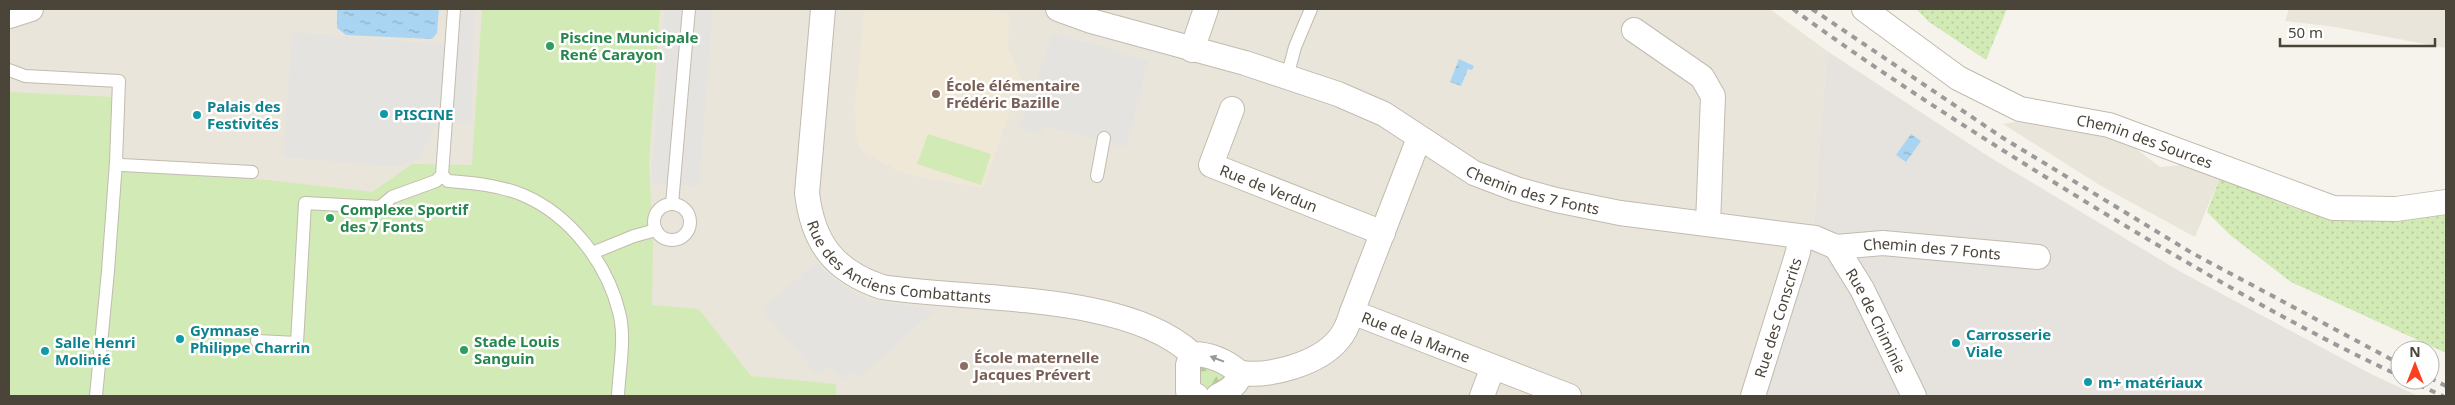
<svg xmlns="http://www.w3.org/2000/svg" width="2455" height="405" font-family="'Noto Sans',sans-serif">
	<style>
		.residential { fill: #eae5da }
		.industrial { fill: #e6e2dd }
		.education { fill: #efe8d6 }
		.grass { fill: url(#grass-dots) }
		.forest { fill: url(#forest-firs) }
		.pitch { fill: #d2eab5 }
		.parking { fill: #e5e3e0 }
		.water { fill: url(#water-ripples) }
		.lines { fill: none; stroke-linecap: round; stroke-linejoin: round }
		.service-casing { stroke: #c2bbae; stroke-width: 14 }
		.minor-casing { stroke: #c2bbae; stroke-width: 26 }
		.service { stroke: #fff; stroke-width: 12 }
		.minor { stroke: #fff; stroke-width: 24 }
		.rail { stroke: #9a9a9a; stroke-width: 4; stroke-dasharray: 6 6; stroke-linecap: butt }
		.oneway { fill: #9c9892 }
		.leisure-dot { fill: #2e9e5b; stroke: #fff; stroke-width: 2 }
		.education-dot { fill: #8d6e63; stroke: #fff; stroke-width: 2 }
		.culture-dot { fill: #0f9aa8; stroke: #fff; stroke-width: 2 }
		.labels { text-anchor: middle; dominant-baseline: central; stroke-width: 5; stroke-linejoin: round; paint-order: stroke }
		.leisure-label { font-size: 15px; font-weight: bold; fill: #27864d; stroke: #fff; text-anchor: start }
		.education-label { font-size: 15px; font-weight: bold; fill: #785e54; stroke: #fff; text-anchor: start }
		.culture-label { font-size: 15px; font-weight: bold; fill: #0d838f; stroke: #fff; text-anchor: start }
		.street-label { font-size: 15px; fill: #4b4439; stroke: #fff }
	</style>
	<defs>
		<pattern id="grass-dots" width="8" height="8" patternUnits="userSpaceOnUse" patternTransform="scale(1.25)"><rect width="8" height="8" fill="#d2eab5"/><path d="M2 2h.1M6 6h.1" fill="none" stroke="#b6ca9c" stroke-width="1.8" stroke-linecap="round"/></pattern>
		<pattern id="forest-firs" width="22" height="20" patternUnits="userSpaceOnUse" patternTransform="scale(1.25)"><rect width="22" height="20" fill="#d2eab5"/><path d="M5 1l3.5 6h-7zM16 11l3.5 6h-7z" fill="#b6ca9c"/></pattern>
		<pattern id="water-ripples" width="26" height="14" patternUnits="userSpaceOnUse" patternTransform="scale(1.25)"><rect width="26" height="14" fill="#a9d4f2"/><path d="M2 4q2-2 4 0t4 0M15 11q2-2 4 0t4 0" fill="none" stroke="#8caec5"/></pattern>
	</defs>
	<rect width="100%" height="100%" fill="#f6f3ec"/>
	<g class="residential">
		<polygon points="9,9 1770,9 1827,51 1813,230 1750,396 9,396"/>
		<polygon points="2289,9 2446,9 2446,48 2335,27 2285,21"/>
		<polygon points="2031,119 2127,142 2160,167 2180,165 2194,167 2220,177 2195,237 2101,186 2003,124"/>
	</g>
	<polygon class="industrial" points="1827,51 1991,158 2181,272 2371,374 2418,396 1750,396 1813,230"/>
	<polygon class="education" points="864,9 989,9 1009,16 1008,48 1021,79 983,188 923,178 897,170 864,153 857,142 855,109"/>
	<g class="grass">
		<polygon points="1916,9 2007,9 1986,60 1929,22"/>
		<path d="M 2220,177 C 2258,192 2301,216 2343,219 C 2377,222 2412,219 2446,215 L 2446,353 L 2291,282 L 2230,235 L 2207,212 Z"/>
	</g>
	<polygon class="forest" points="1202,366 1220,366 1226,378 1211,393 1199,387 1199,369"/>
	<g class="pitch">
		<polygon points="482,9 660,9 649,163 653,245 652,305 699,309 751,376 836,384 836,396 9,396 9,92 116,97 109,171 268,180 372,192 412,164 472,165"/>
		<polygon points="928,134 991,154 981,185 917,164"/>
	</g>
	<g class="parking">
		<polygon points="461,9 475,9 471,123 436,123 419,159 397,167 283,157 292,33 308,33 459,46"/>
		<polygon points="665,9 713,9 699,186 651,183"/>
		<polygon points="1053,33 1149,60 1127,148 1043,126 1040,135 1019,128"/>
		<polygon points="817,262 828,275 850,291 868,300 935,310 859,377 852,371 844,379 830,367 818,376 762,309"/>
	</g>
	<g class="water">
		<polygon points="337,9 439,9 437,33 432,39 346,35 337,28"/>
		<polygon points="1459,59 1474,66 1472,70 1468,69 1461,86 1450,82"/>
		<polygon points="1911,134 1921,141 1906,162 1896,155"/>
	</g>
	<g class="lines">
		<defs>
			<g id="service">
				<polyline points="9,70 25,76 119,81 116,162 122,165 252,172"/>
				<polyline points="1287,77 1295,47 1311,9"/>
				<path d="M 442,175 L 448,181 C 473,183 499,185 523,195 C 570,215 607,263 619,312 C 626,338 619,370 618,396"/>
				<polyline points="1097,176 1104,138"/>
				<polyline points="672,204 689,9"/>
				<circle cx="672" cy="222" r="18"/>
				<polyline points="592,253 634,236 656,230"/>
				<polyline points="257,341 297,343 305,203 380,207 392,197 436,181 442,175 454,9"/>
				<polyline points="96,396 108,271 116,162"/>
			</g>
			<g id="minor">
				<path id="s1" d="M 823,9 L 807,193 C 813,243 834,271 882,287 C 971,301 1125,292 1192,354 C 1211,354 1226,361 1240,373 C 1238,385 1228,391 1218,396"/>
				<path id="s2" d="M 1058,9 L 1091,21 L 1245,63 L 1338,94 L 1384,114 L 1474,173 L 1516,189 L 1556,200 L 1620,213 L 1815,238 L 1836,247 L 1883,243 L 2038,257"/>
				<path id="s3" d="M 1864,9 L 1958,78 L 2020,109 L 2109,125 L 2333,208 L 2396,209 L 2446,202"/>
				<polyline points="9,16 31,9"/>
				<polyline points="1634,30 1702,77 1713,96 1708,224"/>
				<polyline points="1192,50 1206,9"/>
				<path id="s4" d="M 1232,109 L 1211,165 L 1383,233"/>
				<path id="s5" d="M 1419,138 L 1352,312 L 1569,396"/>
				<path id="s6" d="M 1836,247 L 1862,289 L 1914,396"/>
				<polyline points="1192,354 1188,365 1188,391 1197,396"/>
				<path d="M 1240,373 C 1270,377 1319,364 1339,339 C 1346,331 1349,322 1352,312"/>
				<polyline points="1482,396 1493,367"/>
				<path id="s7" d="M 1753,396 L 1798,252 L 1800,237"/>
			</g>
		</defs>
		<use href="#service" class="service-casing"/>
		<use href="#minor" class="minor-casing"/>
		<use href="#service" class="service"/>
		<use href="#minor" class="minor"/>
		<g class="rail">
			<path d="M 1793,9 C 1891,81 1995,146 2099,210 C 2197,269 2297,328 2400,376"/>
			<polyline points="1812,9 2003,138 2192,253 2400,364"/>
			<polyline points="2430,378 2446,386"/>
			<polyline points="2408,380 2443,396"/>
		</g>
	</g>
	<defs><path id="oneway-solid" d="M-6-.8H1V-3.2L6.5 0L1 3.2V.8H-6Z" transform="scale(1.25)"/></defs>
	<use class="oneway" href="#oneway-solid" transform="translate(1217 359) rotate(-159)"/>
	<g class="leisure-dot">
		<circle cx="550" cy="46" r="5"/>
		<circle cx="330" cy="218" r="5"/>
		<circle cx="464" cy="350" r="5"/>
	</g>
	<g class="education-dot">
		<circle cx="936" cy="94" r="5"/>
		<circle cx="964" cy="366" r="5"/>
	</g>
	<g class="culture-dot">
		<circle cx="384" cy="114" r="5"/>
		<circle cx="197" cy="115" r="5"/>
		<circle cx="180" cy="339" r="5"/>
		<circle cx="1956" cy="343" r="5"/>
		<circle cx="45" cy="351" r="5"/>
		<circle cx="2088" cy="382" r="5"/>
	</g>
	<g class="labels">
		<g class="leisure-label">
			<text x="560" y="37">Piscine Municipale<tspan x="560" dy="17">René Carayon</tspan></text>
			<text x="340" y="209">Complexe Sportif<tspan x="340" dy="17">des 7 Fonts</tspan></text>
			<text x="474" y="341">Stade Louis<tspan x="474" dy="17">Sanguin</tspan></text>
		</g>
		<g class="education-label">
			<text x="946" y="85">École élémentaire<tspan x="946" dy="17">Frédéric Bazille</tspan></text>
			<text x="974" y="357">École maternelle<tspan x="974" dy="17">Jacques Prévert</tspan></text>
		</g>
		<g class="culture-label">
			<text x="207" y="106">Palais des<tspan x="207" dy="17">Festivités</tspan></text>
			<text x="394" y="114">PISCINE</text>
			<text x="190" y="330">Gymnase<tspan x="190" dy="17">Philippe Charrin</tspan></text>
			<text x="1966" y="334">Carrosserie<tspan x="1966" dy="17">Viale</tspan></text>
			<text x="55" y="342">Salle Henri<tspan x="55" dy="17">Molinié</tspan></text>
			<text x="2098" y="382">m+ matériaux</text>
		</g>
		<g class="street-label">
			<text stroke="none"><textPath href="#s3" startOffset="315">Chemin des Sources</textPath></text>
			<text stroke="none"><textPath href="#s4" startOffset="122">Rue de Verdun</textPath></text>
			<text stroke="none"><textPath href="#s2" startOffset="512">Chemin des 7 Fonts</textPath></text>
			<text stroke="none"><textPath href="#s2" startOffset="918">Chemin des 7 Fonts</textPath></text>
			<text stroke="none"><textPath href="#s1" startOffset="318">Rue des Anciens Combattants</textPath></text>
			<text stroke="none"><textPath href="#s7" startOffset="82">Rue des Conscrits</textPath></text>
			<text stroke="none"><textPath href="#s6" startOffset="84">Rue de Chiminie</textPath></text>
			<text stroke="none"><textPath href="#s5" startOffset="255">Rue de la Marne</textPath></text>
		</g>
	</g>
	<rect width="2455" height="405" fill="none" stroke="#4b4439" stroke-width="20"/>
	<g transform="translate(2415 365)"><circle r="24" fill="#ffffff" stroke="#b7b4b0"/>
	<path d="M0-4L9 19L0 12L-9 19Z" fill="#fc3f1d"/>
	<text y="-8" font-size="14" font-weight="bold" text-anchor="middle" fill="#4b4439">N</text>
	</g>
	<path d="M2280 38v8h155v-8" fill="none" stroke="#4b4439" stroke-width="2.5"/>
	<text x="2288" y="38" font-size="15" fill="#4b4439" stroke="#ffffff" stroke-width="4" paint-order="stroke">50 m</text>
</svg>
